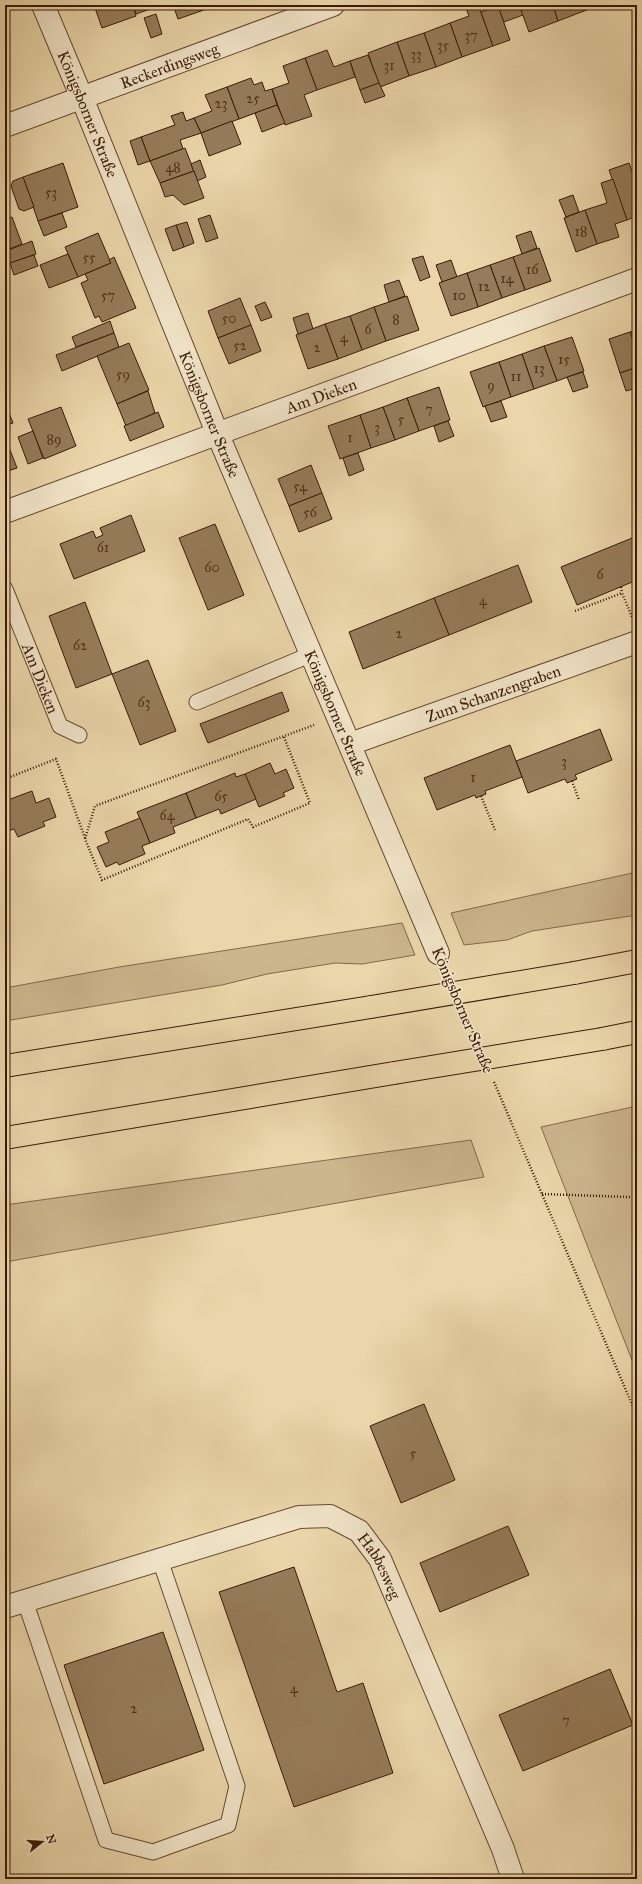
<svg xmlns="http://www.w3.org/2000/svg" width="642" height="1884" font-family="'IM FELL Great Primer',serif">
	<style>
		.green { fill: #ccb68e; stroke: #83684a }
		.building { fill: #967c5b; stroke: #3a1b06 }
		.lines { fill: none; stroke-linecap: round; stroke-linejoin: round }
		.lane-casing { stroke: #664a2f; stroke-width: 17 }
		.street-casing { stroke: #664a2f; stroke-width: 24 }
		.highway-casing { stroke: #3a1b06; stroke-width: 24 }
		.path { stroke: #3a1b06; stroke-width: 2.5; stroke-dasharray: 1 2; stroke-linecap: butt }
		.lane { stroke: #f1e4c8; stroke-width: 15 }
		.street { stroke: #f1e4c8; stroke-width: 22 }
		.highway { stroke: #ead6aa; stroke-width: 22 }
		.highway-bridge-casing { stroke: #3a1b06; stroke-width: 24; stroke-linecap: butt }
		.highway-bridge { stroke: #ead6aa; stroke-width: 22 }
		.labels { text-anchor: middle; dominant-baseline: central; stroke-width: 3; stroke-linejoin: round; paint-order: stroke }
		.number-label { font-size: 14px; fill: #51331b }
		.street-label { font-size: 16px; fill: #3a1b06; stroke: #f1e4c8 }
	</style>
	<rect width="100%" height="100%" fill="#ead6aa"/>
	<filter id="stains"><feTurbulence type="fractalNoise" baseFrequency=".005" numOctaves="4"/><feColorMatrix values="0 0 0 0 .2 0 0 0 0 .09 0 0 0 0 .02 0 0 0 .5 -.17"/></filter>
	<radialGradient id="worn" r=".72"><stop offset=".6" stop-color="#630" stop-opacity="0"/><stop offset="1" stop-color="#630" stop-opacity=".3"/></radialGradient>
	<g class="green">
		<polygon points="637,872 637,915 532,931 507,940 464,945 451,913"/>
		<polygon points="402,923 415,955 362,964 335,963 267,974 222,985 5,1021 5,988 119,967"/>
		<polygon points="637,1106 637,1373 541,1127"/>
		<polygon points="471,1140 484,1177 5,1262 5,1205"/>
	</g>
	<g class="building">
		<polygon points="94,5 133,5 136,16 102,28"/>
		<polygon points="133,5 155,5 156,7 136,14"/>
		<polygon points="173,5 199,5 201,11 178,19"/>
		<polygon points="199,5 218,5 201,11"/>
		<polygon points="475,5 479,7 493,46 462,57 450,23 469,16 467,11 470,6"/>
		<polygon points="503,5 519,5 523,15 504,22 498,7"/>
		<polygon points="519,5 553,5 558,21 529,32"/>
		<polygon points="553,5 582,5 584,11 558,21"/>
		<polygon points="582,5 600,5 584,11"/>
		<polygon points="498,6 510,40 493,46 481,12"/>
		<polygon points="156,14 162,34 151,38 144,18"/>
		<polygon points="450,23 462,57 436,67 424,33"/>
		<polygon points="424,33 436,67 409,76 397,42"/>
		<polygon points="397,42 409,76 380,87 368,53"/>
		<polygon points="327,50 334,67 350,61 355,77 317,90 305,58"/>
		<polygon points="368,55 379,83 360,90 350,61"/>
		<polygon points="305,58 317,90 304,95 312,116 285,125 272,89 289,83 283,66"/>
		<polygon points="251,78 254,85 262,82 265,91 272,89 277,105 239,119 227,87"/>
		<polygon points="379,83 385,96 365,103 360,90"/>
		<polygon points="227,87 239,119 201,133 194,118 212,111 205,95"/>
		<polygon points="277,105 285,123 262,132 255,113"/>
		<polygon points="183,112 186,121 194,118 201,133 180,140 183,149 150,161 141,137 175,125 171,116"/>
		<polygon points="232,121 241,144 209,156 201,133"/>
		<polygon points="141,137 150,161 138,165 130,141"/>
		<polygon points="185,148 194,171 160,183 150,161"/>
		<polygon points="200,160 206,177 197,181 191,164"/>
		<polygon points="63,163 78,207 38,221 23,177"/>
		<polygon points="629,163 637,186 637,216 627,220 609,170"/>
		<polygon points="194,171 204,198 184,205 173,195 165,197 160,183"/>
		<polygon points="23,177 34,207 24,211 19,209 11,186 13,181"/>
		<polygon points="613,179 627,220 615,224 619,237 597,244 585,210 607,203 601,183"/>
		<polygon points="573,195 579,212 566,217 559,200"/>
		<polygon points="585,210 597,244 576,252 564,218"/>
		<polygon points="62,213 67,227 44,236 38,221"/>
		<polygon points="210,215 218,238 206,242 198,219"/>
		<polygon points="12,217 22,244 9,249 5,239 5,219"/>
		<polygon points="187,222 194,243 184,247 176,225"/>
		<polygon points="176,225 184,247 173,251 165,229"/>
		<polygon points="531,231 537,248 522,254 516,236"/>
		<polygon points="98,233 111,263 78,277 65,247"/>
		<polygon points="32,241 36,254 10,263 6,251"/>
		<polygon points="539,248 551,281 525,290 513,257"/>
		<polygon points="68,254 78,277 49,288 40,265"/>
		<polygon points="34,255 38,266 14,275 10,263"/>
		<polygon points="423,256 430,277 420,281 412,259"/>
		<polygon points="114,257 136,308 102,322 99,316 95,318 81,283 88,280 85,274 111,263 109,260"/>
		<polygon points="513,257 525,290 502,298 490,265"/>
		<polygon points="451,260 457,277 442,282 436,265"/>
		<polygon points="490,265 502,298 478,307 467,273"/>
		<polygon points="467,273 478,307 451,316 439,283"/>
		<polygon points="399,280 405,296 389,302 384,285"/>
		<polygon points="407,296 419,330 386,341 374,307"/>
		<polygon points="240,298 251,325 218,338 208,311"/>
		<polygon points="265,302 272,317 261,321 255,306"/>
		<polygon points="374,307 386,341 362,350 350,316"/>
		<polygon points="308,313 313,329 298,334 293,318"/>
		<polygon points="350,316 362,350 338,359 325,324"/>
		<polygon points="110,321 114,333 76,347 72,337"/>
		<polygon points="325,324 338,359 308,369 296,335"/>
		<polygon points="251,325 261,351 229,364 218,338"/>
		<polygon points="637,330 637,352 630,332"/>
		<polygon points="630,332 637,352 637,367 620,373 609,339"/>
		<polygon points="114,333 119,347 62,371 56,355"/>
		<polygon points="572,337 584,371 557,381 544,346"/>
		<polygon points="129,343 149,390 117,404 97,356"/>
		<polygon points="544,346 557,381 534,389 522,354"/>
		<polygon points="522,354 534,389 511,397 499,362"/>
		<polygon points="499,362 511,397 483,407 470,372"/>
		<polygon points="635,368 637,374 637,388 626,391 620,373"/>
		<polygon points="583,372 588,387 573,392 567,377"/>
		<polygon points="439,387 450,420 419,431 407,398"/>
		<polygon points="148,391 155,413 126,426 117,404"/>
		<polygon points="407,398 419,431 395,440 383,407"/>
		<polygon points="501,401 507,417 491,422 485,406"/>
		<polygon points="5,403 13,423 5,426"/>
		<polygon points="61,407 76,446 44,459 28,419"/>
		<polygon points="383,407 395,440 371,448 360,415"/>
		<polygon points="158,412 164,427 130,441 124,426"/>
		<polygon points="360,415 371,448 340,459 328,426"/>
		<polygon points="448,421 454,436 439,442 434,426"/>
		<polygon points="33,431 43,458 28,464 18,437"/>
		<polygon points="5,437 17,468 5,472"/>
		<polygon points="358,453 364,470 349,476 343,458"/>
		<polygon points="311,465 322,493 289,506 278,479"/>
		<polygon points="322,493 332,519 299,532 289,506"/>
		<polygon points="131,515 145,551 74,579 60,544 93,531 96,538 103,535 100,528"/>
		<polygon points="215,524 244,595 208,610 179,538"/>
		<polygon points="637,536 637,580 577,605 561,567"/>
		<polygon points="518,565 532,602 449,635 434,598"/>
		<polygon points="434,598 449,635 363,669 349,632"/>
		<polygon points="85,602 112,674 76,688 49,616"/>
		<polygon points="148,660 176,731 140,745 112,674"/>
		<polygon points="282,692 289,711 208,743 200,724"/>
		<polygon points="600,729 612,760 575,775 577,779 567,783 565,779 528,793 516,761"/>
		<polygon points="510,745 522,777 485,791 486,794 476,798 475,795 437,810 424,778"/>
		<polygon points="270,763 275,774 286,769 294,788 283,793 285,796 259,807 245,774"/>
		<polygon points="235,773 236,777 245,774 256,799 221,814 219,809 196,818 186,793"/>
		<polygon points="32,791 36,803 49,798 56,817 43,822 45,826 18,837 14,829 5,832 5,801"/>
		<polygon points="186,793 196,818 173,827 175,833 150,843 137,812"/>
		<polygon points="140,818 150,843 142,846 145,854 119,865 117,862 106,867 97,847 109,842 105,832"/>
		<polygon points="424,1404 455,1480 401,1503 370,1426"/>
		<polygon points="508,1526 529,1575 440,1612 420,1563"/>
		<polygon points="294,1567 337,1692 363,1683 393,1773 294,1807 219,1592"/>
		<polygon points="163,1632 204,1750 104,1784 64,1665"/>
		<polygon points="610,1669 633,1725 523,1771 499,1715"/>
	</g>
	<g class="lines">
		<defs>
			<g id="lane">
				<path id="s1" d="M 5,589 L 60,726 L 79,735"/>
				<polyline points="197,702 312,654"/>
				<polyline points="25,1601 106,1840 153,1852 228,1825 237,1786 160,1560"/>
			</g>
			<g id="street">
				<path id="s2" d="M 43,5 L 82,98 L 218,435 L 438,953"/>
				<path id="s3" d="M 5,126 L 333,5"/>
				<path id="s4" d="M 5,512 L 637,279"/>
				<path id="s5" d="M 350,744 L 637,642"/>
				<path id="s6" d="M 5,1607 L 299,1517 L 330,1516 L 359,1531 L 380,1559 L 503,1849 L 513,1879"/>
			</g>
			<g id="highway">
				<polyline points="574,973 637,961"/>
				<polyline points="602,1039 637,1032"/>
				<polyline points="5,1066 371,1007"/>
				<polyline points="5,1138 394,1073"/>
			</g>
		</defs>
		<use href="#lane" class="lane-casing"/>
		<use href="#street" class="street-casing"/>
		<use href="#highway" class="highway-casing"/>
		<g class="path">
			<polyline points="621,587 622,593"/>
			<polyline points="575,611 622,593 632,617"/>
			<polyline points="284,737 310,803 253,827 248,819 102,880 85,839 95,806 314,725"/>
			<polyline points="5,779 56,759 85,838"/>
			<polyline points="572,781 579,800"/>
			<polyline points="481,796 495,830"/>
			<polyline points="465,1015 474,1035"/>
			<polyline points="494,1082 637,1416"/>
			<polyline points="542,1194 629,1197 637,1196"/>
		</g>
		<use href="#lane" class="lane"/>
		<use href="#street" class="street"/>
		<use href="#highway" class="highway"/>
		<defs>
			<g id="highway-bridge">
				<polyline points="371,1007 574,973"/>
				<polyline points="394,1073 602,1039"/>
			</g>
		</defs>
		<use href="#highway-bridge" class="highway-bridge-casing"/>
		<use href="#highway-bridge" class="highway-bridge"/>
	</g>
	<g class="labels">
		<g class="number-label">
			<text x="471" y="35">37</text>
			<text x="443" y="45">35</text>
			<text x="416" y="54">33</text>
			<text x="389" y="65">31</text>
			<text x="253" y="98">25</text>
			<text x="221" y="103">23</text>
			<text x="173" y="167">48</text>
			<text x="51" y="192">53</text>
			<text x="581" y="231">18</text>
			<text x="89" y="257">55</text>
			<text x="532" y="269">16</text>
			<text x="507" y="278">14</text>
			<text x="484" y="286">12</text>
			<text x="108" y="295">57</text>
			<text x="459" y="295">10</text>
			<text x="229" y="318">50</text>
			<text x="396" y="319">8</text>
			<text x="368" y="329">6</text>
			<text x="344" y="337">4</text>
			<text x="240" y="345">52</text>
			<text x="317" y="347">2</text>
			<text x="564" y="359">15</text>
			<text x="539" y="368">13</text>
			<text x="123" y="374">59</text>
			<text x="516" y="376">11</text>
			<text x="491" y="385">9</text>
			<text x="429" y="409">7</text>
			<text x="401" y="419">5</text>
			<text x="377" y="427">3</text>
			<text x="350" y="437">1</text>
			<text x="54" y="439">89</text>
			<text x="300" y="486">54</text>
			<text x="310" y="512">56</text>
			<text x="103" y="547">61</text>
			<text x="212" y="567">60</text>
			<text x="600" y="574">6</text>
			<text x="483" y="600">4</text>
			<text x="399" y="633">2</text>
			<text x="80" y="645">62</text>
			<text x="144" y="702">63</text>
			<text x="564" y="761">3</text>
			<text x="473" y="777">1</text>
			<text x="221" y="796">65</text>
			<text x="167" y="815">64</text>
			<text x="413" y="1453">5</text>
			<text x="294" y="1688">4</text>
			<text x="134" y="1708">2</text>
			<text x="566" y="1720">7</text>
		</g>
		<g class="street-label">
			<text stroke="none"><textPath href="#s3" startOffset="175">Reckerdingsweg</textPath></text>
			<text stroke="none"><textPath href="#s2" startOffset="118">Königsborner Straße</textPath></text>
			<text stroke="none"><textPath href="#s4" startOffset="337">Am Dieken</textPath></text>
			<text stroke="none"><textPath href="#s2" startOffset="442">Königsborner Straße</textPath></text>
			<text stroke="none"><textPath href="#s1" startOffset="96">Am Dieken</textPath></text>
			<text stroke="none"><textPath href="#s5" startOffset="152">Zum Schanzengraben</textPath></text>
			<text stroke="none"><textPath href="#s2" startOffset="766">Königsborner Straße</textPath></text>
			<text transform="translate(463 1010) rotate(67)">Königsborner Straße</text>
			<text stroke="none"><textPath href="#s6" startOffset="412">Habbesweg</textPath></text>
		</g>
	</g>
	<rect width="642" height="1884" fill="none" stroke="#ead6aa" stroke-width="20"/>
	<rect x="6" y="6" width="630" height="1872" fill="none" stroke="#3a1b06" stroke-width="2"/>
	<rect x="10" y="10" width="622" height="1864" fill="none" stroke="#3a1b06"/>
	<g transform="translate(42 1842) rotate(73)" stroke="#f1e4c8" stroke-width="3" paint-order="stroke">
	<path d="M0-3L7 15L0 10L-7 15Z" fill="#3a1b06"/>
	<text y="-6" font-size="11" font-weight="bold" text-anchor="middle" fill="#3a1b06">N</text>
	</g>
	<rect width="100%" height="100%" filter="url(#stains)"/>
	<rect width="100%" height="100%" fill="url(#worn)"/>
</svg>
